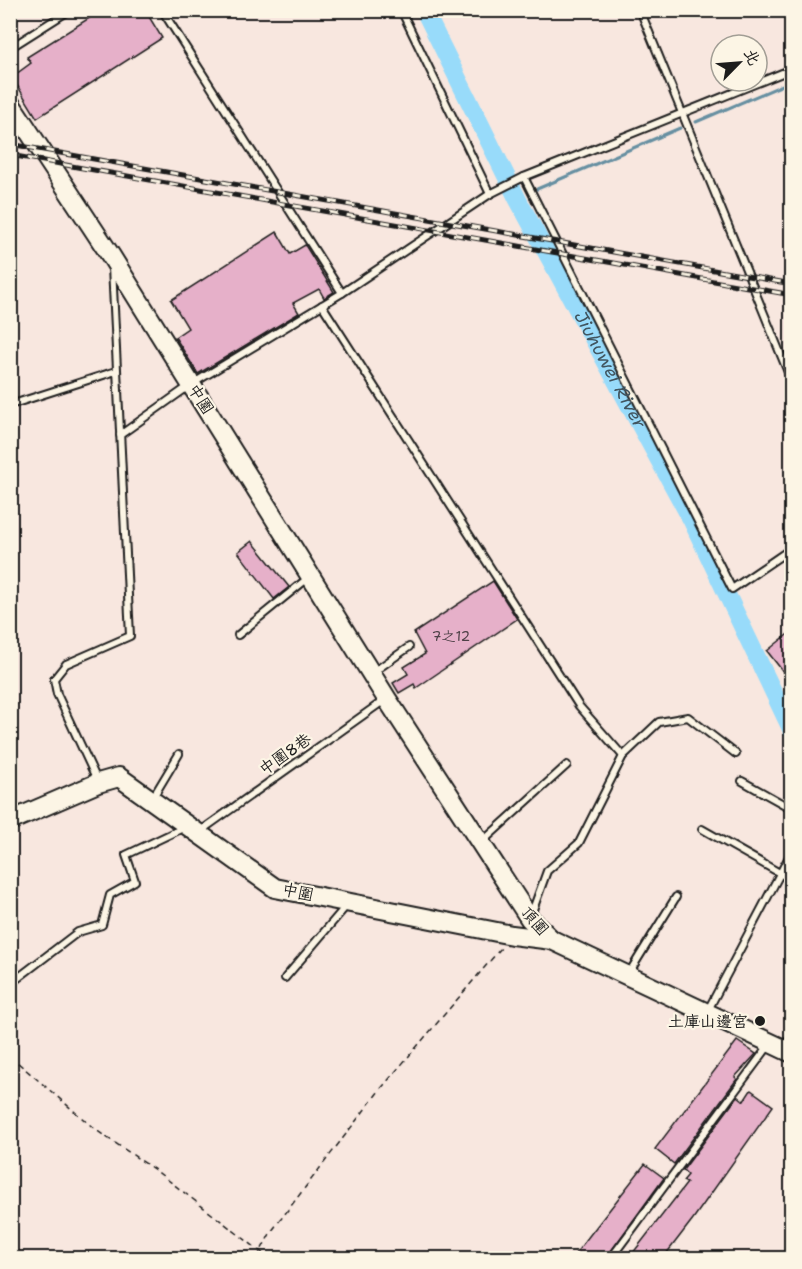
<svg xmlns="http://www.w3.org/2000/svg" width="802" height="1269" font-family="'Shantell Sans','LXGW WenKai TC',sans-serif">
	<style>
		.lines { fill: none; stroke-linecap: round; stroke-linejoin: round }
		.stream { stroke: #668fa1; stroke-width: 3 }
		.river { stroke: #98dbfa; stroke-width: 18 }
		.building { fill: #e6b0c9; stroke: #1c1c1c; stroke-width: 1.5 }
		.lane-casing { stroke: #1c1c1c; stroke-width: 10 }
		.secondary-casing { stroke: #1c1c1c; stroke-width: 22 }
		.path { stroke: #1c1c1c; stroke-width: 1.5; stroke-dasharray: 6 4.5; stroke-linecap: butt }
		.lane { stroke: #fcf5e5; stroke-width: 6 }
		.secondary { stroke: #fcf5e5; stroke-width: 18 }
		.rail-casing { stroke: #1c1c1c; stroke-width: 5 }
		.rail { stroke: #fcf5e5; stroke-width: 3; stroke-dasharray: 9; stroke-linecap: butt }
		.poi-dot { fill: #1c1c1c; stroke: #fcf5e5; stroke-width: 2 }
		.labels { text-anchor: middle; dominant-baseline: central; stroke-width: 4.5; stroke-linejoin: round; paint-order: stroke }
		.number-label { font-size: 14px; fill: #4e4147 }
		.street-label { font-size: 16px; fill: #1c1c1c; stroke: #fcf5e5 }
		.poi-label { font-size: 16px; fill: #1c1c1c; stroke: #fcf5e5; text-anchor: end }
		.water-label { font-size: 18px; font-style: italic; fill: #41555f; stroke: #fcf5e5 }
	</style>
	<rect width="100%" height="100%" fill="#f8e7df"/>
	<filter id="ink" filterUnits="userSpaceOnUse"><feTurbulence type="fractalNoise" baseFrequency=".0167" numOctaves="2"/><feDisplacementMap in="SourceGraphic" scale="12" xChannelSelector="R" yChannelSelector="G"/><feConvolveMatrix kernelMatrix="1 2 1 2 8 2 1 2 1" color-interpolation-filters="sRGB"/></filter>
	<g filter="url(#ink)">
		<g class="lines">
			<g class="stream">
				<polyline points="696,122 792,81"/>
				<polyline points="537,189 680,128"/>
				<polyline points="518,200 524,197"/>
			</g>
			<path class="river" id="s1" d="M 424,10 L 518,200 L 691,519 L 792,731"/>
		</g>
		<g class="building">
			<polygon points="102,10 145,10 162,38 37,118 12,77 31,63 27,57"/>
			<polygon points="277,232 290,254 305,245 334,292 324,298 319,289 293,303 299,313 198,374 175,337 188,328 171,300"/>
			<polygon points="252,541 289,587 274,599 238,552"/>
			<polygon points="493,581 517,619 416,688 414,684 399,693 393,683 408,674 404,667 425,654 414,633"/>
			<polygon points="792,631 792,683 767,651"/>
			<polygon points="737,1041 756,1054 735,1077 737,1079 674,1164 655,1149"/>
			<polygon points="751,1090 773,1106 693,1219 663,1258 629,1258 687,1183 683,1181 688,1175 683,1170 738,1096 744,1101"/>
			<polygon points="645,1164 664,1178 606,1258 572,1258"/>
		</g>
		<g class="lines">
			<defs>
				<g id="lane">
					<polyline points="162,10 342,293 490,194 524,177 792,69"/>
					<polyline points="401,10 490,194"/>
					<polyline points="640,10 792,382"/>
					<polyline points="10,48 70,10"/>
					<polyline points="524,177 732,589 792,548"/>
					<polyline points="322,305 579,706 623,756"/>
					<polyline points="10,405 116,371"/>
					<polyline points="120,435 192,384 342,293"/>
					<polyline points="238,635 308,578"/>
					<polyline points="372,673 409,647"/>
					<polyline points="97,780 57,694 54,679 66,664 130,636 112,267"/>
					<polyline points="742,781 792,809"/>
					<polyline points="152,799 179,754"/>
					<polyline points="702,829 792,880"/>
					<polyline points="199,832 386,699"/>
					<polyline points="482,842 567,765"/>
					<polyline points="531,915 547,871 579,843 623,756 659,722 688,717 736,754"/>
					<polyline points="629,973 676,897"/>
					<polyline points="285,978 347,905"/>
					<polyline points="10,984 78,932 102,925 110,895 135,881 126,855 183,828"/>
					<polyline points="708,1010 792,851"/>
					<polyline points="611,1258 770,1044"/>
				</g>
				<g id="secondary">
					<polyline points="10,103 111,256 387,699 530,919 552,940 792,1053"/>
					<polyline points="10,821 98,783 119,777 275,888 512,935 552,940"/>
				</g>
			</defs>
			<use href="#lane" class="lane-casing"/>
			<use href="#secondary" class="secondary-casing"/>
			<g class="path">
				<polyline points="10,1056 96,1130 155,1170 269,1258"/>
				<polyline points="257,1258 271,1232 379,1091 502,947"/>
			</g>
			<use href="#lane" class="lane"/>
			<use href="#secondary" class="secondary"/>
			<defs>
				<g id="rail">
					<polyline points="10,144 792,284"/>
					<polyline points="10,155 792,295"/>
				</g>
			</defs>
			<use href="#rail" class="rail-casing"/>
			<use href="#rail" class="rail"/>
		</g>
	</g>
	<circle class="poi-dot" cx="760" cy="1021" r="6"/>
	<g class="labels">
		<g class="number-label">
			<text x="451" y="636">7之12</text>
		</g>
		<g class="street-label">
			<text transform="translate(201 399) rotate(58)">中圍</text>
			<text transform="translate(285 754) rotate(-35)">中圍8巷</text>
			<text transform="translate(298 892) rotate(12)">中圍</text>
			<text transform="translate(535 921) rotate(49)">頂圍</text>
		</g>
		<g class="poi-label">
			<text x="748" y="1021">土庫山邊宮</text>
		</g>
		<g class="water-label">
			<text stroke="none"><textPath href="#s1" startOffset="405">Jiuhuwei River</textPath></text>
		</g>
	</g>
	<rect width="802" height="1269" fill="none" stroke="#fcf5e5" stroke-width="36"/>
	<rect x="18" y="18" width="766" height="1233" fill="none" stroke="#1c1c1c" stroke-width="2" filter="url(#ink)"/>
	<g transform="translate(739 63) rotate(65)"><circle r="28" fill="#fcf5e5" stroke="#a29e95" stroke-width="1.5"/>
	<path d="M0-4.5L10 22L0 15L-10 22Z" fill="#1c1c1c"/>
	<text y="-9" font-size="16" font-weight="bold" text-anchor="middle" fill="#1c1c1c">北</text>
	</g>
</svg>
